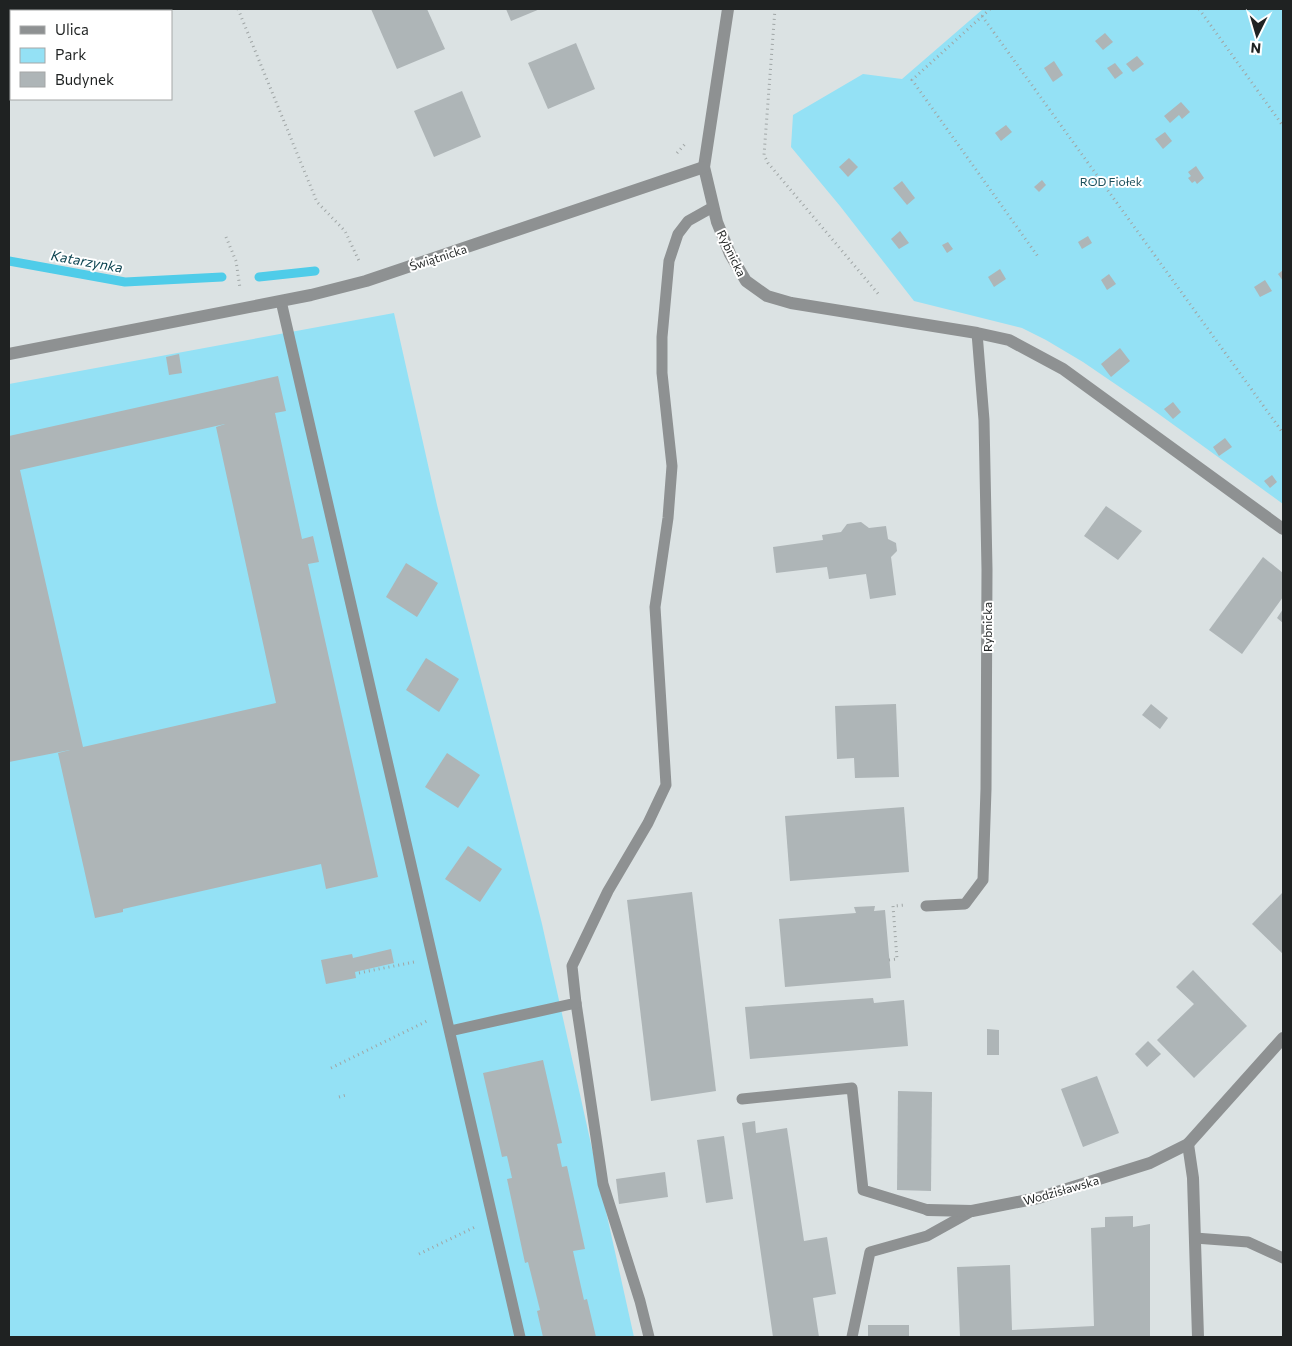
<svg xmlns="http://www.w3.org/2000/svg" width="1292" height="1346" font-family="Commissioner,sans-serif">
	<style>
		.green { fill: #94e1f5 }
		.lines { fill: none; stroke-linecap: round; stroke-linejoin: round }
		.stream { stroke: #4fcce9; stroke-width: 9 }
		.building { fill: #aeb5b7; fill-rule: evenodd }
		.path { stroke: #a0a6a6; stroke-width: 3; stroke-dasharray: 1 4; stroke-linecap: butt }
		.lane { stroke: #8e9192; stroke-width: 11 }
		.street { stroke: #8e9192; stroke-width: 12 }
		.labels { text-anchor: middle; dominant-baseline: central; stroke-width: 4; stroke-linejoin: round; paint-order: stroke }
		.park-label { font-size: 12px; fill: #1a4f5b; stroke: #fff }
		.street-label { font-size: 12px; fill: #1f2222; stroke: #fff }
		.water-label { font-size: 14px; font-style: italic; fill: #0d4451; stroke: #fff }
	</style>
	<rect width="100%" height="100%" fill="#dbe2e3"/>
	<g class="green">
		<polygon points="983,9 1283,9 1283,504 1149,407 1083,362 1046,340 1022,328 914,301 840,206 791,147 793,115 863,74 902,79"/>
		<polygon points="394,313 437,505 542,924 634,1337 9,1337 9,384"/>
	</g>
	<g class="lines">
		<g class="stream">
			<polyline points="9,261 125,282 222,277"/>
			<polyline points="259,277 315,271"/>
		</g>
	</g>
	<g class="building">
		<polygon points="371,9 427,9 445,49 397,69"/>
		<polygon points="506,9 540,9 511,21"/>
		<polygon points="1105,33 1113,42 1103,50 1095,41"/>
		<polygon points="576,43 595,89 548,109 528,63"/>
		<polygon points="1137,56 1144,64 1133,72 1126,64"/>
		<polygon points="1054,61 1063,75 1053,82 1044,68"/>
		<polygon points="1115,63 1123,73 1115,79 1107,68"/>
		<polygon points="462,91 481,137 434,157 414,111"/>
		<polygon points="1181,102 1190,112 1182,119 1179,115 1170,123 1164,116"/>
		<polygon points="1006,125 1012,132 1001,141 995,133"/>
		<polygon points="1165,132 1172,141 1163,149 1155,139"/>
		<polygon points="849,158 858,167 848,177 839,167"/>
		<polygon points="1196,166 1204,178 1197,184 1195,181 1192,183 1188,178 1191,176 1188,172"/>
		<polygon points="1042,180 1046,185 1039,192 1034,187"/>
		<polygon points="902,181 915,198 907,205 893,188"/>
		<polygon points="900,231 909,243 899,249 891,239"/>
		<polygon points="1088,236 1092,243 1082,249 1078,242"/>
		<polygon points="948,242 953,249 947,253 942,245"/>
		<polygon points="1000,269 1006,279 994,287 988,277"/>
		<polygon points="1283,270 1283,281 1278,274"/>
		<polygon points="1109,274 1116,284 1107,290 1101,280"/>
		<polygon points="1265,280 1272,291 1260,297 1254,287"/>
		<polygon points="1120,348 1130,361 1111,377 1101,364"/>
		<polygon points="179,354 182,373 169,375 166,357"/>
		<path d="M 278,376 L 286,411 L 275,413 L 302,539 L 313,536 L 319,562 L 308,564 L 378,877 L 326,889 L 321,864 L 123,909 L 123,912 L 95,918 L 58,753 L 70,750 L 9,762 L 9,436 ZM 225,424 L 216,427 L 276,703 L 83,747 L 20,470 Z"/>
		<polygon points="1173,402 1181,412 1173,419 1164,409"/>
		<polygon points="1225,438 1232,447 1219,456 1213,447"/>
		<polygon points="1272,475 1277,482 1270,488 1264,481"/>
		<polygon points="1106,506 1142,531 1118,560 1084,536"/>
		<polygon points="861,522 869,528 886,526 888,539 896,543 897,551 891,557 896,595 870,599 866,574 829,579 827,567 776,573 773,547 823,540 822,535 841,532 847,524"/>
		<polygon points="1263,557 1283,573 1283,597 1242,654 1209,630"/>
		<polygon points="406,563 438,583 417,617 386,597"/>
		<polygon points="1283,609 1283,623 1277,618"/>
		<polygon points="426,658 459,679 439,712 406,690"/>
		<polygon points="896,704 899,777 855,778 854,758 837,759 835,706"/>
		<polygon points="1151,704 1168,718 1160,729 1142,715"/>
		<polygon points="447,753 480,775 458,808 425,787"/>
		<polygon points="904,807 909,872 790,881 785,816"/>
		<polygon points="468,846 502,869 480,902 445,879"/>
		<polygon points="692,892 716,1091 651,1101 627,900"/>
		<polygon points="1283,892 1283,954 1252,924"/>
		<polygon points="875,906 874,911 885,910 891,978 785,987 779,919 856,913 854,907"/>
		<polygon points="391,949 394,963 355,972 356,978 326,984 321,960 352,954 353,958"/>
		<polygon points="1193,970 1247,1026 1194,1078 1157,1040 1194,1004 1176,987"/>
		<polygon points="873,998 874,1003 904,1000 908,1046 750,1059 745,1007"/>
		<polygon points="987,1029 999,1030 999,1055 987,1055"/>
		<polygon points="1148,1041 1161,1054 1147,1067 1135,1054"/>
		<polygon points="543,1060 562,1143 557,1144 562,1167 567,1166 585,1249 573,1251 584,1300 587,1299 596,1337 543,1337 537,1311 540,1310 528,1262 525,1263 507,1179 512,1178 507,1156 502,1157 483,1073"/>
		<polygon points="1097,1076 1119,1133 1083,1147 1061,1089"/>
		<polygon points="898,1091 932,1092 931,1191 897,1190"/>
		<polygon points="755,1121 756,1133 787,1128 804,1241 827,1237 836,1294 813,1298 819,1337 773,1337 742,1123"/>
		<polygon points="724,1136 733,1199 706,1203 697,1140"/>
		<polygon points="665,1172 668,1197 619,1204 616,1179"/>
		<polygon points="1133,1216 1133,1227 1150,1224 1150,1337 960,1337 957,1267 1010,1265 1012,1330 1094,1326 1091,1228 1105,1227 1105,1217"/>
		<rect x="868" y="1325" width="41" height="12"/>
	</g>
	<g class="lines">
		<g class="path">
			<polyline points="238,9 317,202 345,231 360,263"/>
			<polyline points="775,9 764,155 768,163 880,296"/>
			<polyline points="990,9 912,80 1039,258"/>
			<polyline points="1199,9 1283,126"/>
			<polyline points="982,16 1283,433"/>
			<polyline points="677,153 686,143"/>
			<polyline points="226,237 236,261 240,288"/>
			<polyline points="889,960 897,959 893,906 906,905"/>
			<polyline points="359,973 414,962"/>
			<polyline points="331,1068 427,1021"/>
			<polyline points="339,1097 346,1095"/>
			<polyline points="419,1254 475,1227"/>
		</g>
		<g class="lane">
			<polyline points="281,301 520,1337"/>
			<polyline points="926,906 965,904 983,880 986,789 987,569 984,420 977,333"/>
			<polyline points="576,1003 603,1184 640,1301 649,1337"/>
			<polyline points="450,1031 576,1003 572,966 608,891 648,823 666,785 655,607 668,518 672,466 662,373 662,337 669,261 678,234 688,221 713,207"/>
			<polyline points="742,1099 852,1088 863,1190 928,1210"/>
			<polyline points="1195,1238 1248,1242 1283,1258"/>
			<polyline points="852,1337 870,1252 927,1236 972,1211"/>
		</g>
		<g class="street">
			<polyline points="728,9 704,167 717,222 730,254 746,281 767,296 791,303 977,333 1009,340 1063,369 1283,529"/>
			<polyline points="9,354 311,295 366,281 704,167"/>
			<polyline points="1188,1144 1193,1178 1198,1337"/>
			<polyline points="928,1210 972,1211 1038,1198 1150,1163 1188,1144 1283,1038"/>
		</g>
	</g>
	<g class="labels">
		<g class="park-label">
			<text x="1111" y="181">ROD Fiołek</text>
		</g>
		<g class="street-label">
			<text transform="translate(732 253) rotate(64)">Rybnicka</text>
			<text transform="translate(438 257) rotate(-18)">Świątnicka</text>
			<text transform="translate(987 627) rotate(-90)">Rybnicka</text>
			<text transform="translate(1061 1190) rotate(-16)">Wodzisławska</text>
		</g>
		<g class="water-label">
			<text transform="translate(87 261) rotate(10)">Katarzynka</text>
		</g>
	</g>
	<rect width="1292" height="1346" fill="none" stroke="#1f2222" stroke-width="20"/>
	<rect x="10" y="10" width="162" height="90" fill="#ffffff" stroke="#a5a7a7"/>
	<rect x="20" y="26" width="25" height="8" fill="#8e9192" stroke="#a5a7a7"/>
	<text x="55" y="35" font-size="15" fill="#1f2222">Ulica</text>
	<rect x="20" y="48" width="25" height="15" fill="#94e1f5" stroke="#a5a7a7"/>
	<text x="55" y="60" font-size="15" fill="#1f2222">Park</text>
	<rect x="20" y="72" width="25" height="15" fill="#aeb5b7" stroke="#a5a7a7"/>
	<text x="55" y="85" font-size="15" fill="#1f2222">Budynek</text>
	<g transform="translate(1257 35) rotate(185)" stroke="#ffffff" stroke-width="4" paint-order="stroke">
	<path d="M0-4L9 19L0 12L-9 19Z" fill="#1f2222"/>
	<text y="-8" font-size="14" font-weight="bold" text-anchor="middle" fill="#1f2222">N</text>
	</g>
</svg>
